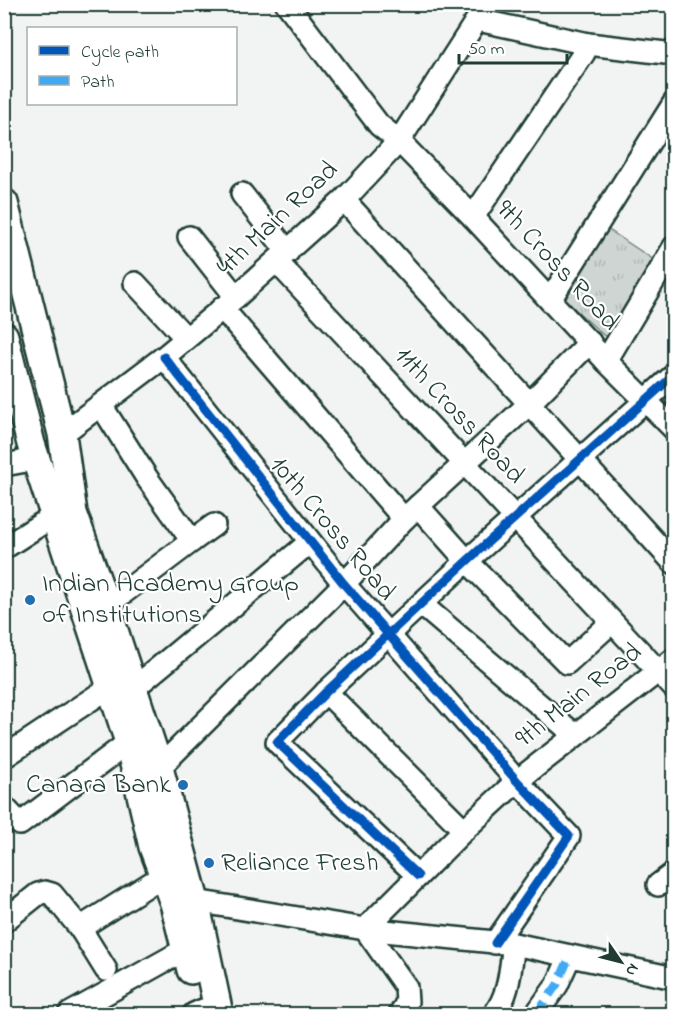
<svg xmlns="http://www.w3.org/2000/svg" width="678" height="1019" font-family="'Indie Flower',sans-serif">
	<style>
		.grass { fill: url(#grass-tufts); stroke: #768984; stroke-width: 1.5 }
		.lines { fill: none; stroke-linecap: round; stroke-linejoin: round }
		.minor-casing { stroke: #1f3d34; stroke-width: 26 }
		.major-casing { stroke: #1f3d34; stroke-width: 32 }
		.minor { stroke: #fff; stroke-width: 21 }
		.major { stroke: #fff; stroke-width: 27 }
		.quiet { stroke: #3fa9f5; stroke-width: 8; stroke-dasharray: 15 8; stroke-linecap: butt }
		.cycleway-casing { stroke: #fff; stroke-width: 13 }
		.cycleway { stroke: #0057b8; stroke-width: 9 }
		.poi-dot { fill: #1f6fb2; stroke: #fff; stroke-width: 2 }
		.labels { text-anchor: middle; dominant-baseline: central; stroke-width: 4.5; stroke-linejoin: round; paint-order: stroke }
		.street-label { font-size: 27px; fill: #1f3d34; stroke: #fff }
		.poi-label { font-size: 27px; fill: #1f3d34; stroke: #fff; text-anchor: start }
	</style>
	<defs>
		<pattern id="grass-tufts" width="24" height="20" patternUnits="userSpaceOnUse" patternTransform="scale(1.5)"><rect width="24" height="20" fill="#ced5d3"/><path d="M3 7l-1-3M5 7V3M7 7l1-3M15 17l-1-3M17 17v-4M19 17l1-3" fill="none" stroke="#b0b8b6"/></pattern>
	</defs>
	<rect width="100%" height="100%" fill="#f2f3f3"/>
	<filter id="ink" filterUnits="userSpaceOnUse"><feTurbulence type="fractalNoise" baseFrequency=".0167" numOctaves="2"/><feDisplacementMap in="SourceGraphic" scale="12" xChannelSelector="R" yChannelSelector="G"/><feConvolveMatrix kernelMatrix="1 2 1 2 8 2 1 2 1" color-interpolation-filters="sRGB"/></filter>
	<g filter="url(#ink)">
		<polygon class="grass" points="606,228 660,264 611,342 565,300"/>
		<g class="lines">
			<defs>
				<g id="minor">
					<polyline points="287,4 379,125 399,141 473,217 606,361 674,429"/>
					<polyline points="478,20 588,44 674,54"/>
					<polyline points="242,194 288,252"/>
					<polyline points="344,200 674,563"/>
					<polyline points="473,217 584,53 588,44"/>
					<polyline points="189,237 236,297"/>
					<polyline points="277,262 674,688"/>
					<polyline points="135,283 186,338"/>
					<polyline points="550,300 674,103"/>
					<polyline points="222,308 404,519"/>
					<polyline points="164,357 344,584 517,781 569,836 495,943"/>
					<polyline points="606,361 674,247"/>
					<polyline points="101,405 147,478 192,541 106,606"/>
					<polyline points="62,434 164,357 236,297 344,200 399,141 487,4"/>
					<polyline points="4,465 37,459"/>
					<polyline points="418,506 467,561 567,663 612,622"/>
					<polyline points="192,541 214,525"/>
					<polyline points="4,548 55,515"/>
					<polyline points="422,605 575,735"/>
					<polyline points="133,689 310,542"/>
					<polyline points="326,692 464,830"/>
					<polyline points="4,757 110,687"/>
					<polyline points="159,768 344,584 404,519 529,404 590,342"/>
					<polyline points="4,807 20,824 129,742"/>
					<polyline points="418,876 277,742 326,692 467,561 674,375"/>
					<polyline points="658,885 674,873"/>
					<polyline points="181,902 195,901 365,929 514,944 674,978"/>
					<polyline points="4,921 38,894 45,892 52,894 80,928 106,970"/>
					<polyline points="80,928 164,875"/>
					<polyline points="69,1014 186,949"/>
					<polyline points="194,1014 203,1010"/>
					<polyline points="400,1014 407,1002 406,987 365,929 464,830 517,781 674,659"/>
					<path d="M 494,1014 C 510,994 510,969 514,944"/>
					<polyline points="536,1014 557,985 570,956"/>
				</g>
				<g id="major">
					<polyline points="4,203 62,434 73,513 106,606 159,768 195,901 219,1014"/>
					<polyline points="4,336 31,444 129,742 153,847 174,903 191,970"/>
				</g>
			</defs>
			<use href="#minor" class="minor-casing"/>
			<use href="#major" class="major-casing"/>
			<use href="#minor" class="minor"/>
			<use href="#major" class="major"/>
			<polyline class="quiet" points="536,1014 557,985 570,956"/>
			<defs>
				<g id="cycleway">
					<polyline points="164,357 344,584 517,781 569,836 495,943"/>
					<polyline points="418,876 277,742 326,692 467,561 674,375"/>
				</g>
			</defs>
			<use href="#cycleway" class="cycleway-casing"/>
			<use href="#cycleway" class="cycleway"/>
		</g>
	</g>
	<g class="poi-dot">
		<circle cx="30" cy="600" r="6"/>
		<circle cx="183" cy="785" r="6"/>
		<circle cx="209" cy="863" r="6"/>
	</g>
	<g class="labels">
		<g class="street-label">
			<text transform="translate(278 219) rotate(-43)">4th Main Road</text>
			<text transform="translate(557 266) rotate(47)">9th Cross Road</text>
			<text transform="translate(459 416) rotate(47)">11th Cross Road</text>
			<text transform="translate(332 529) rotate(50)">10th Cross Road</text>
			<text transform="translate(579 696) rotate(-38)">9th Main Road</text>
		</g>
		<g class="poi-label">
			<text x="42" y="584">Indian Academy Group<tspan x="42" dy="31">of Institutions</tspan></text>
			<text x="171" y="785" text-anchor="end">Canara Bank</text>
			<text x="221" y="863">Reliance Fresh</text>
		</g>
	</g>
	<rect width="678" height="1019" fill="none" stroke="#fff" stroke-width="24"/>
	<rect x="12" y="12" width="654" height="995" fill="none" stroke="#1f3d34" stroke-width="2" filter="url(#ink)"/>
	<rect x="27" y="27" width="210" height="78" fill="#ffffff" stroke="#a5b1ae" stroke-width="1.5"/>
	<rect x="39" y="46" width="30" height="9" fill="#0057b8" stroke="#a5b1ae" stroke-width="1.5"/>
	<text x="81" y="57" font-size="18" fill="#1f3d34">Cycle path</text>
	<rect x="39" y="76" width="30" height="9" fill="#3fa9f5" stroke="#a5b1ae" stroke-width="1.5"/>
	<text x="81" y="87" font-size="18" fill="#1f3d34">Path</text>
	<g transform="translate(621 962) rotate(125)" stroke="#ffffff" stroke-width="4.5" paint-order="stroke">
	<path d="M0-4.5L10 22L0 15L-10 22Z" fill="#1f3d34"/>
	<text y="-9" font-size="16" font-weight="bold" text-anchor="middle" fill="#1f3d34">N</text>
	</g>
	<path d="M459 54v9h108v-9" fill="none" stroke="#1f3d34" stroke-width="3"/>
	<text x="468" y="54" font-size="18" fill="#1f3d34" stroke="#ffffff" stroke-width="4.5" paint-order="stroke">50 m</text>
</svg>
